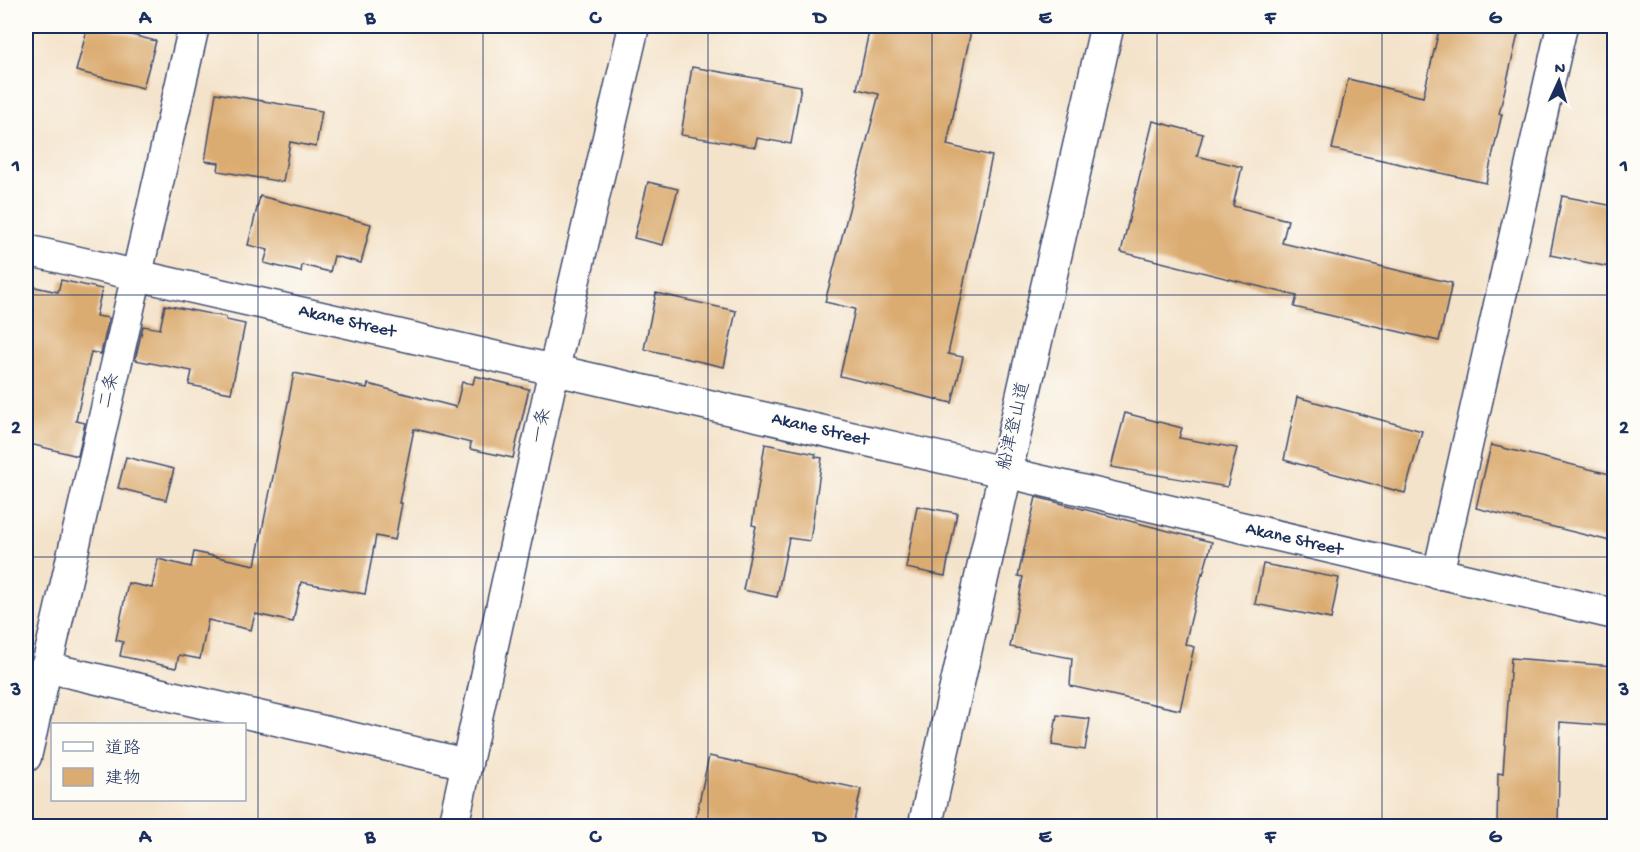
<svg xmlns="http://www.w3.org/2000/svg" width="1640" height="852" font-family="'Gochi Hand','Klee One',sans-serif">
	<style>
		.building { fill: #dbac71 }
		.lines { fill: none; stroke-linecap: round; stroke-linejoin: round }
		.street-casing { stroke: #3c4a6e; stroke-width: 33 }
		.secondary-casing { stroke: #3c4a6e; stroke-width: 36 }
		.street { stroke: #fff; stroke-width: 30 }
		.secondary { stroke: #fff; stroke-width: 33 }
		.grid { fill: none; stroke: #1b2f5e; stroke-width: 1.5; stroke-opacity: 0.55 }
		.labels { text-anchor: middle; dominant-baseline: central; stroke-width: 4.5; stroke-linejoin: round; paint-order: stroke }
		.street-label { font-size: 18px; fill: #1b2f5e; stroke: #fdfcf7 }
		.neatline { fill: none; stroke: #1b2f5e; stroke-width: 2 }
		.grid-label { font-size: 20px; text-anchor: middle; font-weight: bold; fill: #1b2f5e }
	</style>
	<rect width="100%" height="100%" fill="#fdfcf7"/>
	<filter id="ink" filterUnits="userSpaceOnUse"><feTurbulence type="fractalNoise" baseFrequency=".0167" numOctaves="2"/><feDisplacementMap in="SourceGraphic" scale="12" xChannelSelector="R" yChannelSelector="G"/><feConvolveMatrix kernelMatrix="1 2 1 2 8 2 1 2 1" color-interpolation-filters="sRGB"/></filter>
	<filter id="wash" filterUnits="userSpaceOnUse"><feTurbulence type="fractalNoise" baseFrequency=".008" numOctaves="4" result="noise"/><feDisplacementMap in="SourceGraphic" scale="24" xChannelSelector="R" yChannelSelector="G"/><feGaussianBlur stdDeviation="1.35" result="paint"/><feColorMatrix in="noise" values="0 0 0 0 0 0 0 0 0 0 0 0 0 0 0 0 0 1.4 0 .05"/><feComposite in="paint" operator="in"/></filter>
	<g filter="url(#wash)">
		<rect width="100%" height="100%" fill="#f4e3cb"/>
		<g id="blocks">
			<g class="building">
				<polygon points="88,26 95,26 156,41 143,88 76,71"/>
				<polygon points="870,26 972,26 947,145 992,156 948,354 963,357 952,403 840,376 855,309 825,302 879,94 857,89"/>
				<polygon points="1440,26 1520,26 1499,114 1502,114 1486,183 1332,149 1348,79 1423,97"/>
				<polygon points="692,67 801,86 791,144 757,138 755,147 681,135"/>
				<polygon points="216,93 322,111 316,147 290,142 283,182 218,171 219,163 205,161"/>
				<polygon points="1153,121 1203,134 1197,156 1242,167 1233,206 1288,220 1282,243 1452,283 1439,341 1294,307 1297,296 1121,252"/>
				<polygon points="648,182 678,189 663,245 634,238"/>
				<polygon points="260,196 371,224 361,263 334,256 330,272 302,265 301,272 264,263 268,250 248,245"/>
				<polygon points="1562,196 1614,206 1614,268 1550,255"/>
				<polygon points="61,280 102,289 96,316 109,318 101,354 91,352 76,421 85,423 78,456 26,443 26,285 58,292"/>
				<polygon points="656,293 736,311 724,367 644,349"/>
				<polygon points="165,305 226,317 226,320 245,324 231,393 189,385 192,371 135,360 143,326 160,329"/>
				<polygon points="294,373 367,388 368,384 456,407 462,382 473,384 475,376 529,389 513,458 470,449 471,443 414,429 399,503 402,503 395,540 376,536 365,594 301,582 293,622 255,614 251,630 208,620 200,659 179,655 176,668 120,656 123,642 116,640 128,583 152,588 158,559 191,567 194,552 255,565"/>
				<polygon points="1297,397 1422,431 1405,493 1284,460"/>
				<polygon points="1125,413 1182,428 1179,438 1237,448 1227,487 1111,467"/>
				<polygon points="765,444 816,454 815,457 822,458 810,541 789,538 777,597 743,590 756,526 752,525"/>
				<polygon points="1491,445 1614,475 1614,542 1476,508"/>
				<polygon points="126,457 174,469 166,500 118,488"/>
				<polygon points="1036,497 1212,542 1203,574 1202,573 1185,644 1194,647 1180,710 1070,686 1072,658 1010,647 1023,577 1018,576"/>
				<polygon points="917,506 957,513 945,576 906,568"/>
				<polygon points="1263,564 1339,578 1331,619 1255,604"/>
				<polygon points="1511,658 1614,666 1614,726 1560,722 1558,826 1497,826 1498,773 1503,774"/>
				<polygon points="1057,715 1090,719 1085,750 1052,745"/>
				<polygon points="709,756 861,789 853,826 694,826"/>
			</g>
		</g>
	</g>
	<g filter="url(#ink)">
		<use href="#blocks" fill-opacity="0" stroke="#3c4a6e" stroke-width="1.5"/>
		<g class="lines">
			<defs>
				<g id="street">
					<polyline points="26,250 1004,472 1614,614"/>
					<polyline points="1438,574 1562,26"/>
					<polyline points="45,667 467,764"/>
					<polyline points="26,757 194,26"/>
					<polyline points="453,826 554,369 634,26"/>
				</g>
				<polyline id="secondary" points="925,826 1107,26"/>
			</defs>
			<use href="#street" class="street-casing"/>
			<use href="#secondary" class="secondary-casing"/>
			<use href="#street" class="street"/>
			<use href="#secondary" class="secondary"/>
		</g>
	</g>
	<path class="grid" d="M 258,26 L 258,826M 483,26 L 483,826M 708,26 L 708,826M 932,26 L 932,826M 1157,26 L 1157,826M 1382,26 L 1382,826M 26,295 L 1614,295M 26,557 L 1614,557"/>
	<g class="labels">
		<g class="street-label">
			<text transform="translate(347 322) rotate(13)">Akane Street</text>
			<text transform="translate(110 391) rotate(-77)">二条</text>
			<text transform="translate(542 426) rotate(-78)">一条</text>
			<text transform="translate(1015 426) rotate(-77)">船津登山道</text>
			<text transform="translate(820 430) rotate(13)">Akane Street</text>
			<text transform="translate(1294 540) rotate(13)">Akane Street</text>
		</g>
	</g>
	<rect width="1640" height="852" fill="none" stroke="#fdfcf7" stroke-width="66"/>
	<rect x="51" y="723" width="195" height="78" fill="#fdfcf7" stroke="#a3aaba" stroke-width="1.5"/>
	<rect x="63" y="742" width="30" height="9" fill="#ffffff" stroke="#a3aaba" stroke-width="1.5"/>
	<text x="105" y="753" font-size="18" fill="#1b2f5e">道路</text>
	<rect x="63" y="768" width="30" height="18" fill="#dbac71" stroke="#a3aaba" stroke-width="1.5"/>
	<text x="105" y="783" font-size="18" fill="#1b2f5e">建物</text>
	<g transform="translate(1559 81) rotate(4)" stroke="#fdfcf7" stroke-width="4.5" paint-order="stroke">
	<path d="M0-4.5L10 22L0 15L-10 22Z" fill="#1b2f5e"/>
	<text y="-9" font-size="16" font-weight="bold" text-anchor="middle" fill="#1b2f5e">N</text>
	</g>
	<rect x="33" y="33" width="1574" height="786" class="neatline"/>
	<g class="grid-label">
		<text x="145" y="23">A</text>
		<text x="370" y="23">B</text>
		<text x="595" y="23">C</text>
		<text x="820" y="23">D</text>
		<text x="1045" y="23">E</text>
		<text x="1270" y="23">F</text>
		<text x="1495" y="23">G</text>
		<text x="16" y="171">1</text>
		<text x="1624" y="171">1</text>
		<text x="16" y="433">2</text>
		<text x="1624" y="433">2</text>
		<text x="16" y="695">3</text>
		<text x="1624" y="695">3</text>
		<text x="145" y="842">A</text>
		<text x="370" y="842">B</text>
		<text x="595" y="842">C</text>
		<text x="820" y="842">D</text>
		<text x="1045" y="842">E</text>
		<text x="1270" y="842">F</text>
		<text x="1495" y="842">G</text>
	</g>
</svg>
